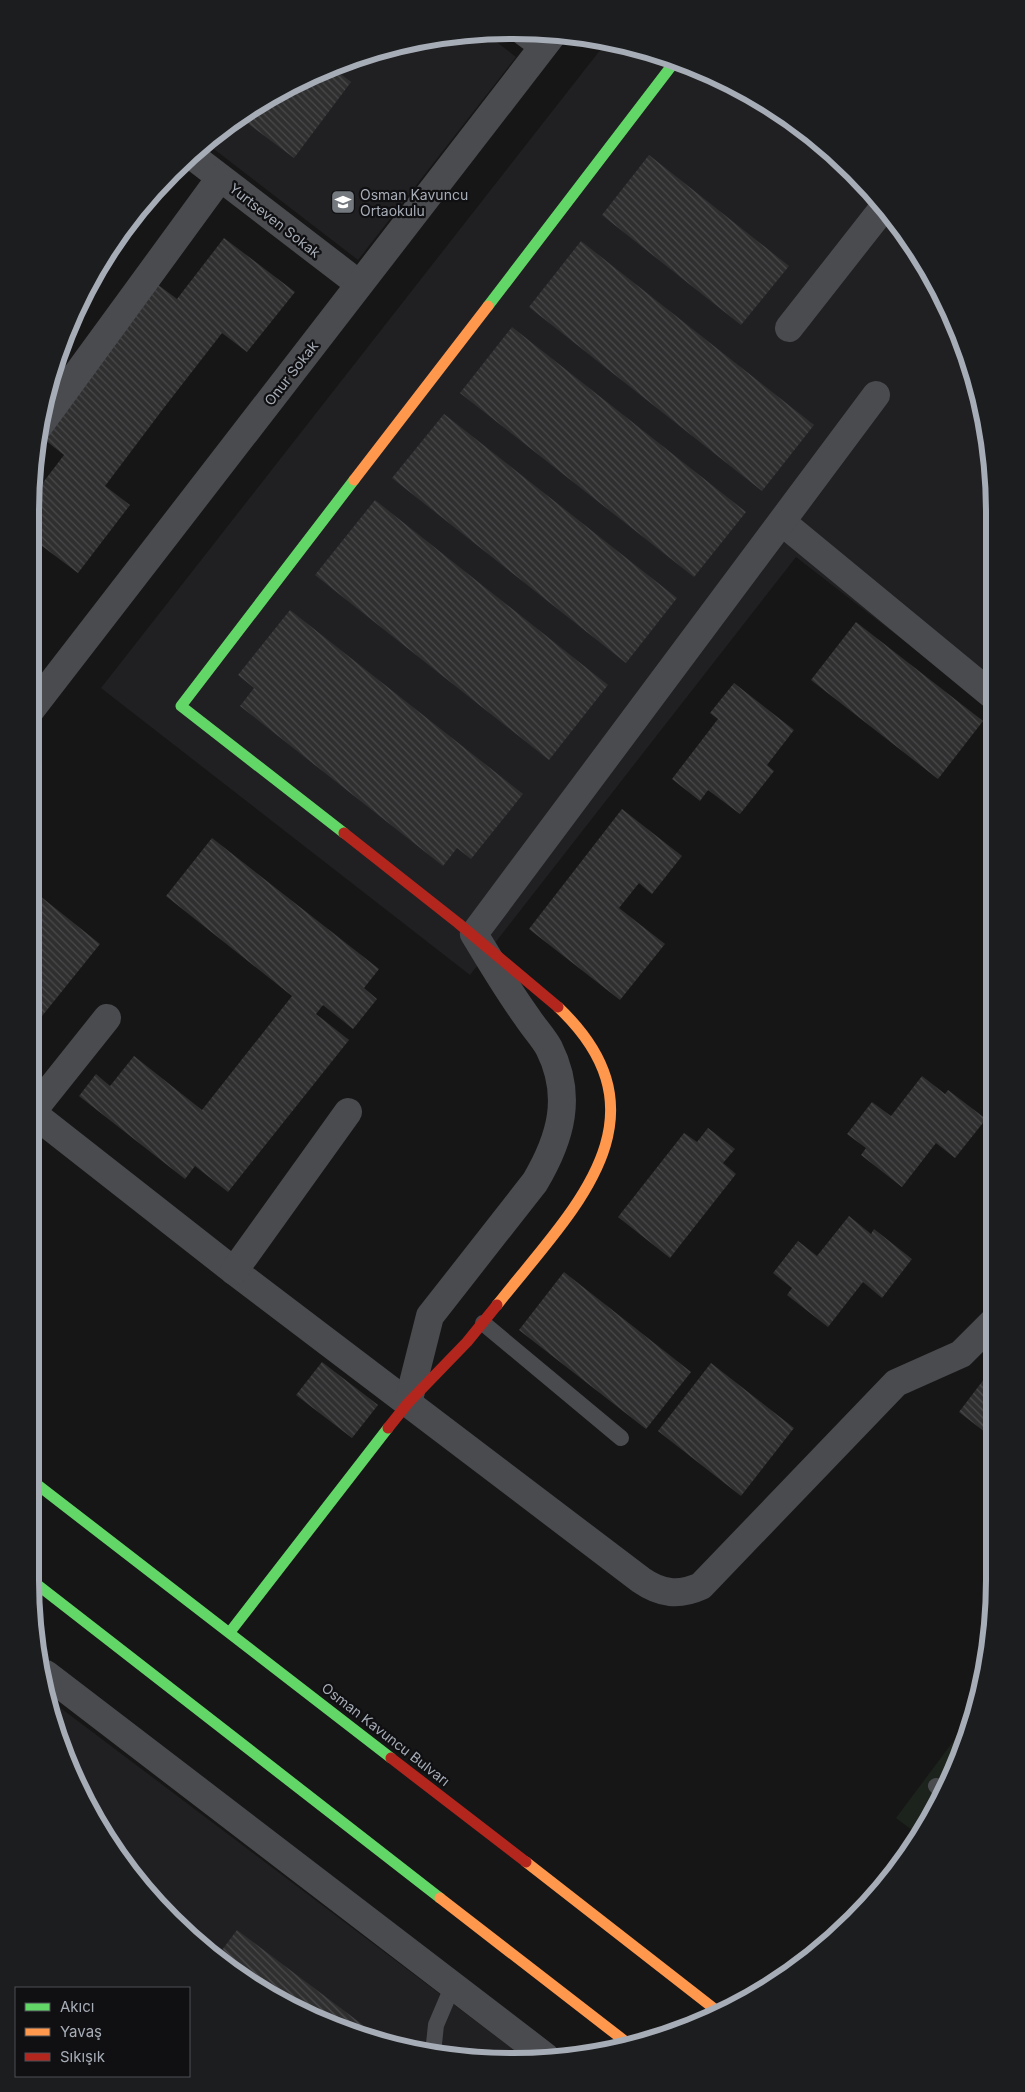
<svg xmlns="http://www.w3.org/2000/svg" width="1025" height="2092" font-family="Inter,sans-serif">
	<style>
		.built { fill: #202022 }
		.grass { fill: #1c231c }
		.building { fill: url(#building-back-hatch) }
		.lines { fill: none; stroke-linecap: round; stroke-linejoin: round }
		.lane { stroke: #4a4b4f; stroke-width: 16 }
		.street { stroke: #4a4b4f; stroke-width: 28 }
		.fast { stroke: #63d668; stroke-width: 11 }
		.slow { stroke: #ff974d; stroke-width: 11 }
		.jam { stroke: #b3261e; stroke-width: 11 }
		.labels { text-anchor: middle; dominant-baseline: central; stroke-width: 4.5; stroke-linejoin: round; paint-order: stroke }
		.poi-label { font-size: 14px; fill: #a7adb7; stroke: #101012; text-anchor: start }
		.street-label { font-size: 14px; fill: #a7adb7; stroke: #101012 }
		.rim { fill: none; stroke: #a7adb7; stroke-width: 6 }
	</style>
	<defs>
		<pattern id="building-back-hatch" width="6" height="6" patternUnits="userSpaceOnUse" patternTransform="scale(1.25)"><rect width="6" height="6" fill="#2f2f30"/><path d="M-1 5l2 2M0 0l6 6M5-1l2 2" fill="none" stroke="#4a4a4c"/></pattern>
	</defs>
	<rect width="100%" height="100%" fill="#161616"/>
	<g class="built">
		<polygon points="485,33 516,57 358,260 206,143 245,111 328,67 419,39"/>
		<polygon points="608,40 697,67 806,130 895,219 958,328 991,449 992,709 796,557 470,975 101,688"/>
		<polygon points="50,1700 522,2056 418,2053 271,1997 194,1942 130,1873 56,1735"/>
	</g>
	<polygon class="grass" points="973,1715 958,1764 916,1833 896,1818"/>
	<g class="building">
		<polygon points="330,66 351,82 294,158 238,116 245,111"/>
		<polygon points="649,155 789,266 741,325 602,215"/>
		<polygon points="224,238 295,292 247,352 222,333 163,409 105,486 130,505 78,573 30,537 32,497 64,455 40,436 157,284 177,299"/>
		<polygon points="581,241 814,425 762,491 529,307"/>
		<polygon points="512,327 746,512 694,577 460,393"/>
		<polygon points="444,414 677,598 626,663 392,478"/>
		<polygon points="375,500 608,685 549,760 315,575"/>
		<polygon points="290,610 523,794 471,859 457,848 443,866 240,706 254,688 238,675"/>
		<polygon points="856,622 983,721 938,779 811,680"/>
		<polygon points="734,683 794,730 767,765 774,771 740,814 708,790 700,801 672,779 718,719 710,713"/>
		<polygon points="622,809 682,856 652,894 639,883 619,908 665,944 620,1000 529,929"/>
		<polygon points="212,838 379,969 364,988 377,999 353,1029 323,1005 316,1014 349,1040 228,1192 195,1166 185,1179 79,1096 96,1074 110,1086 134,1056 202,1110 292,996 166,896"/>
		<polygon points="30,888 100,944 34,1026 30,1023"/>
		<polygon points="922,1076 945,1094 948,1090 986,1119 955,1158 936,1143 902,1187 861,1155 866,1148 847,1134 872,1102 891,1116"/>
		<polygon points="708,1128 735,1149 723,1163 736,1174 670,1258 618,1217 684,1133 697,1142"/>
		<polygon points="849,1216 871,1234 874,1229 912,1259 882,1298 863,1282 828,1327 787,1295 792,1288 773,1273 798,1241 817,1256"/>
		<polygon points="564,1272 691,1372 646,1429 519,1330"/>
		<polygon points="322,1362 378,1405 352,1438 296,1395"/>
		<polygon points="711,1363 794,1428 741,1496 658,1431"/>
		<polygon points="994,1366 994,1439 959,1412"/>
		<polygon points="237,1930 375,2034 374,2036 271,1997 216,1958"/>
	</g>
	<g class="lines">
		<g class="lane">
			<polyline points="483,1323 621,1438"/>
			<polyline points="936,1786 942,1790"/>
			<polyline points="433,2053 436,2025 453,1985"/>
		</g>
		<g class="street">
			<polyline points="523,31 543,46"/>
			<polyline points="191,155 359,284"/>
			<polyline points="789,328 884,207"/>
			<polyline points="39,426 220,178"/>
			<polyline points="782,522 992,695"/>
			<polyline points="30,711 553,34"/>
			<path d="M 30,1111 L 234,1271 L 641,1580 C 661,1594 679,1596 701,1586 L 896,1383 L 961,1354 L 994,1321"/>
			<polyline points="32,1112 107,1018"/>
			<polyline points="234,1271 348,1112"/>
			<path d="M 408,1403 L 430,1316 L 535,1182 C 561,1138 573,1096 549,1048 C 543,1037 534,1028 527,1017 C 508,991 491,962 474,934 L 876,395"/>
			<polyline points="46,1674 546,2057"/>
		</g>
		<g class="fast">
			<polyline points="488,306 676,60"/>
			<polyline points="344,833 181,706 354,480"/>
			<polyline points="30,1479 391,1758"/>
			<polyline points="30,1579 440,1898"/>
			<polyline points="230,1632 388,1428"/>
		</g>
		<g class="slow">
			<polyline points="354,480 488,306"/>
			<path d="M 497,1305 C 571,1211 675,1118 558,1007"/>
			<polyline points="526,1862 721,2014"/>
			<polyline points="440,1898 626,2042"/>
		</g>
		<g class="jam">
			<polyline points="344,833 458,923 558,1007"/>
			<polyline points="388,1428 408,1403 467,1342 497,1305"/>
			<polyline points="391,1758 526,1862"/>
		</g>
	</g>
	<defs>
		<symbol id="school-square" viewBox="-11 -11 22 22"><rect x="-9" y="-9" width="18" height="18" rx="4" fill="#74787f" stroke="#101012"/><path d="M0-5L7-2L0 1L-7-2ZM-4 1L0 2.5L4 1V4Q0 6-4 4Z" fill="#fff"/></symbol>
	</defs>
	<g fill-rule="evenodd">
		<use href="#school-square" x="329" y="188" width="28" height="28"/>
	</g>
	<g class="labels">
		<g class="poi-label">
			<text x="360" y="194">Osman Kavuncu<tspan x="360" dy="16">Ortaokulu</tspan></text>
		</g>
		<g class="street-label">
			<text transform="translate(275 220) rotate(38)">Yurtseven Sokak</text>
			<text transform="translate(291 373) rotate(-52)">Onur Sokak</text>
			<text transform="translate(386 1734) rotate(38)">Osman Kavuncu Bulvarı</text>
		</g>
	</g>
	<path d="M0 0H1025V2092H0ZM512 39H513A473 473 0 0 1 986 512V1580A473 473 0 0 1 513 2053H512A473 473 0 0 1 39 1580V512A473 473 0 0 1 512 39Z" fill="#1c1d1f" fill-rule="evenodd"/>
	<path class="rim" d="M512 39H513A473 473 0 0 1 986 512V1580A473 473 0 0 1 513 2053H512A473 473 0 0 1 39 1580V512A473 473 0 0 1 512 39Z"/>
	<rect x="15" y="1987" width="175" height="90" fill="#101012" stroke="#4c4f54"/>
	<rect x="25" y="2003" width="25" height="8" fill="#63d668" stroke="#4c4f54"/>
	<text x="60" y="2012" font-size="15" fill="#a7adb7">Akıcı</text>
	<rect x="25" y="2028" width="25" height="8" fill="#ff974d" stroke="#4c4f54"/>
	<text x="60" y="2037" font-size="15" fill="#a7adb7">Yavaş</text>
	<rect x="25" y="2053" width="25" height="8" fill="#b3261e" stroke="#4c4f54"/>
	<text x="60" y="2062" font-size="15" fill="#a7adb7">Sıkışık</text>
</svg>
